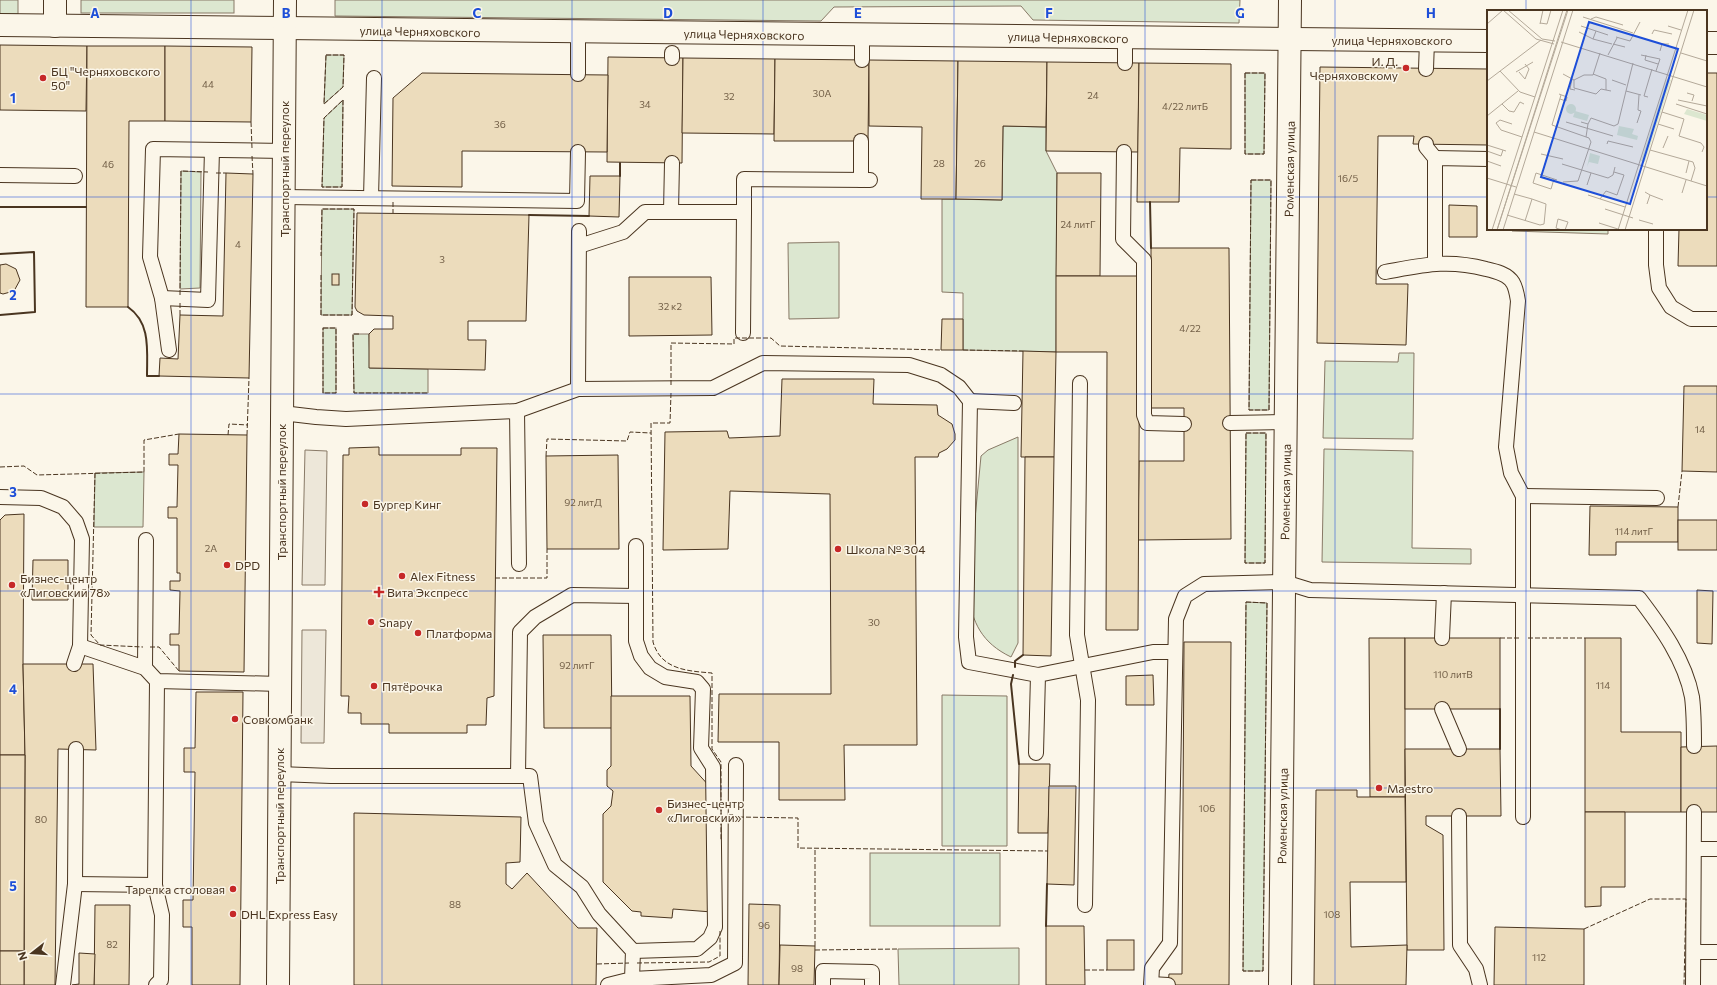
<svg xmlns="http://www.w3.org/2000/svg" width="1717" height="985" font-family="Commissioner,sans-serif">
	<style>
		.green { fill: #dce7d0; stroke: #887966 }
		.parking { fill: #ede7d9; stroke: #887966 }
		.building { fill: #ecdcbc; stroke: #4a3520 }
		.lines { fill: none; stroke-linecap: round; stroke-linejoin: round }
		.lane-casing { stroke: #4a3520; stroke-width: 16 }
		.street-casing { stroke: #4a3520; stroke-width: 24 }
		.secondary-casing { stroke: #4a3520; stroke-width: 24 }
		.lane { stroke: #fbf6e9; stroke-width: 14 }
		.street { stroke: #fbf6e9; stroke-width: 22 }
		.secondary { stroke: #fbf6e9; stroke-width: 22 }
		.fence { stroke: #4a3520; stroke-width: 1; stroke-dasharray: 5 2; stroke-linecap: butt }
		.wall { stroke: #4a3520; stroke-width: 2 }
		.grid { fill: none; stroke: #1d4ed8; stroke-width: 1; stroke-opacity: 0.55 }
		.poi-dot { fill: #c62828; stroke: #fbf6e9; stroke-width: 1.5 }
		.labels { text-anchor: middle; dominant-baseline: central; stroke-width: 3; stroke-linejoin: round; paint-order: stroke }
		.number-label { font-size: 10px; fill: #725f47 }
		.street-label { font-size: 12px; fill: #4a3520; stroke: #fbf6e9 }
		.poi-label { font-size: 12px; fill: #4a3520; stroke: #fbf6e9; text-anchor: start }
		.inset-road { fill: none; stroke: #b4a999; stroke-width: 1 }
		.view { fill: #1d4ed8; fill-opacity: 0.15; stroke: #1d4ed8; stroke-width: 2 }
		.inset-edge { fill: none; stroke: #4a3520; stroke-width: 2 }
		.grid-label { font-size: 13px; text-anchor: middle; font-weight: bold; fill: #1d4ed8; stroke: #fbf6e9; stroke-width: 3; stroke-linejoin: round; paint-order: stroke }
	</style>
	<rect width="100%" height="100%" fill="#fbf6e9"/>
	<g class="green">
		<rect x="0" y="0" width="18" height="14"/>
		<rect x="81" y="0" width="153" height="13"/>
		<polygon points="335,0 1240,0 1239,23 1033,20 1021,6 834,7 821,21 335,16"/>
		<polygon points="326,55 344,55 343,87 324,104"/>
		<polygon points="1245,73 1265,73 1264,154 1245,154"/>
		<polygon points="343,100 342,187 322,187 324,118"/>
		<polygon points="1003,126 1046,127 1046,151 1057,173 1056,352 963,350 963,293 942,292 942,199 1002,200"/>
		<polygon points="181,171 201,172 200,288 180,289"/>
		<polygon points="1251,180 1271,180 1269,410 1249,410"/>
		<polygon points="322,209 354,209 352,315 321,315"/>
		<polygon points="1512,229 1608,229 1608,234 1512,231"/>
		<polygon points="839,242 839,318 789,319 788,243"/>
		<rect x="323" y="328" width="13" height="65"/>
		<polygon points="353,334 369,334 370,368 428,369 428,393 354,393"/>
		<polygon points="1399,353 1414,353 1413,439 1323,438 1325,361 1398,362"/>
		<polygon points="1246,433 1266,433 1265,563 1245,563"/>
		<path d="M 1018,437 L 1018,643 L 1011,657 C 982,643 972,623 968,592 L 981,456 L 988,450 Z"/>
		<polygon points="1324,449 1413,451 1412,548 1471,549 1471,564 1322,562"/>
		<polygon points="144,472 143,527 94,527 95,473"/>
		<polygon points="1246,602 1267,603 1263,971 1243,971"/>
		<polygon points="942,695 1007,696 1007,846 942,846"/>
		<rect x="870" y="853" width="130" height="73"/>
		<polygon points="1019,948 1019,985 899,985 898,949"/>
	</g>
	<g class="parking">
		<polygon points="305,450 327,451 325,585 302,585"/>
		<polygon points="302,630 326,630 324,743 301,743"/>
	</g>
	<g class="building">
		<polygon points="0,45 87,46 86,111 0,110"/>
		<polygon points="87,46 165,46 165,121 129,121 128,307 86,307"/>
		<polygon points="165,46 252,47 251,122 165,121"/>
		<polygon points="608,57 683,58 682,163 607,162"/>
		<polygon points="683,58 775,59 774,134 682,133"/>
		<polygon points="775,59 869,60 868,141 774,141"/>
		<polygon points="869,60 958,61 956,199 921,199 922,127 869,126"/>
		<polygon points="958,61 1047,62 1046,127 1003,126 1002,200 956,199"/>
		<polygon points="1047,62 1139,63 1138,152 1046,151"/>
		<polygon points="1139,63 1231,64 1231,149 1180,148 1179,202 1137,202"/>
		<polygon points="1320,67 1488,69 1488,145 1413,144 1414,136 1378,136 1376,284 1408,284 1406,345 1317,343"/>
		<polygon points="422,73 608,75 607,152 462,151 462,187 392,186 393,98"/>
		<polygon points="1706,73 1717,73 1717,266 1678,266 1679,229 1706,229"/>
		<polygon points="226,173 253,174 249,378 159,376 160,358 178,359 180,315 223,316"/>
		<polygon points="1057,173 1101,173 1100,276 1056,276"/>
		<polygon points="590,176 620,176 619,217 589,216"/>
		<polygon points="1449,205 1477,206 1477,237 1449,237"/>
		<polygon points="357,213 529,215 526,321 468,321 468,340 486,340 485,370 369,368 369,334 374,329 393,329 393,316 364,315 357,311 355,307"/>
		<polygon points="1151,248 1229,248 1231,539 1138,540 1139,461 1184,461 1184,408 1151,408"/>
		<polygon points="6,264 16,269 20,280 14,291 3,294 0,293 0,265"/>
		<rect x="332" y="274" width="7" height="11"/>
		<polygon points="1056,276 1140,276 1138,630 1106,630 1107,352 1056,352"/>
		<polygon points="629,277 711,277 712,335 629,336"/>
		<polygon points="942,319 963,319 963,350 941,350"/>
		<polygon points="1023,351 1056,352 1054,457 1021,457"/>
		<polygon points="782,379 874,379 873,404 937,405 938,415 952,424 955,434 955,440 947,449 939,453 938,457 915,457 917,745 844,745 845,800 779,800 779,742 718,742 719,694 831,694 830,494 730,491 728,549 663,550 665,432 727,431 729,438 780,436"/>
		<polygon points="1684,386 1717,386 1717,472 1682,471"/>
		<polygon points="179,434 247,435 244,672 179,671 179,645 170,645 170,634 179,634 180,591 170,590 170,581 180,581 180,573 177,573 177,518 168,518 168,507 177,507 178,465 169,465 169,454 178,454"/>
		<polygon points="379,447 379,455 461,455 461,448 497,448 494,696 487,698 486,725 467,725 467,733 389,733 389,724 361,724 361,713 348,713 349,696 341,696 343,455 349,455 349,448"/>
		<polygon points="618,455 619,549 547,549 546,456"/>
		<polygon points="1025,457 1054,457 1051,656 1023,655"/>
		<polygon points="1590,506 1678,507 1678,542 1616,542 1616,555 1589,555"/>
		<polygon points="24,514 23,664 25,755 0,755 0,520 5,515"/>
		<rect x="1678" y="520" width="39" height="30"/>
		<polygon points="33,560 68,560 68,600 32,600"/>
		<polygon points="1697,590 1713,591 1712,644 1697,643"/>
		<polygon points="543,635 611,635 612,728 544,728"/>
		<polygon points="1369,638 1405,638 1405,797 1370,797"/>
		<rect x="1405" y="638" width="95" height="71"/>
		<polygon points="1585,638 1621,638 1621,732 1681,732 1681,812 1585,812"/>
		<polygon points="1184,642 1231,642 1229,985 1168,985 1169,974 1182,974"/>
		<polygon points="23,664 93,664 96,750 58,749 55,985 24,985 25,755"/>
		<polygon points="1153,675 1154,705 1126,705 1126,676"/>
		<polygon points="196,692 243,692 240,985 192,985 192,927 183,927 183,900 193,900 195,772 184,772 184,748 195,748"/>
		<polygon points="611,696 690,696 691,766 712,789 712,912 673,909 672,918 641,916 641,912 632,911 603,882 603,814 611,806 613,791 607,786 607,770 611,766"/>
		<polygon points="1717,746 1717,812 1681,812 1681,747"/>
		<polygon points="1405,749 1500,749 1501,816 1426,816 1426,825 1443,835 1444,950 1407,950"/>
		<polygon points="0,755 25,755 24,951 0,951"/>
		<polygon points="1019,764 1050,764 1048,833 1018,833"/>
		<polygon points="1049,786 1076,786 1074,885 1047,884"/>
		<polygon points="1316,790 1357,790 1357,797 1405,797 1406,882 1350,882 1351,947 1407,945 1406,985 1314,985"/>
		<polygon points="1585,812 1625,812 1625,887 1601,887 1601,906 1585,907"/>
		<polygon points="354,813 521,817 520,862 506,863 506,884 512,889 527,873 578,928 597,928 596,985 354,985"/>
		<polygon points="749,904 780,905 779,985 748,985"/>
		<polygon points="95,905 130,905 129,985 94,985"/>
		<polygon points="1046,926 1084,926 1085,985 1046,985"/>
		<polygon points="1495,927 1584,929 1584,985 1494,985"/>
		<rect x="1107" y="940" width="27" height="30"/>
		<polygon points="780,945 815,946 814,985 779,985"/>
		<rect x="0" y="951" width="24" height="34"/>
		<polygon points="79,953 95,954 94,985 72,985 79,984"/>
	</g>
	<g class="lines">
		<defs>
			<g id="lane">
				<polyline points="578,33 578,74"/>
				<polyline points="1125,38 1125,63"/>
				<polyline points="672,58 672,53"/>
				<polyline points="862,60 862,35"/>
				<polyline points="1426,69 1427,41"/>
				<polyline points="1426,144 1426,147 1435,158"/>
				<polyline points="1124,152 1123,239 1144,260 1144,415 1147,423 1184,424"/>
				<polyline points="0,175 75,176"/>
				<polyline points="861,180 861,141"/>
				<polyline points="284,197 577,201 578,152"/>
				<polyline points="371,198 374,78"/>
				<polyline points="671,211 672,163"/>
				<polyline points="1656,229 1656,265 1659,288 1671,307 1691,319 1717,319"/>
				<polyline points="579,246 623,232 645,212 744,212 744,179 870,180"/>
				<polyline points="1435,263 1435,158 1488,159"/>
				<path d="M 1385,272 C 1424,265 1447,259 1486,269 C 1495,271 1508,274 1513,283 C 1516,288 1517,295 1518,301 L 1506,447 L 1511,473 L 1523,496 L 1523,817"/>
				<polyline points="162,298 208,300 212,150"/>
				<polyline points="743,333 744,212"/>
				<polyline points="169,350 162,298 150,257 153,149 284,151"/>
				<polyline points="1080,383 1077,635 1088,700 1085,905"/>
				<polyline points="578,389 713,388 763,363 909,365 941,375 959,387 970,401 966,637 969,662 1038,675"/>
				<polyline points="970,401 1014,403"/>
				<polyline points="517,411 519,564"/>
				<polyline points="282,413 316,417 346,419 517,411 578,389 579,231"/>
				<polyline points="1230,423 1286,422"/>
				<polyline points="1523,496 1657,498"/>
				<polyline points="0,497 41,498 63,507 76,522 82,539 80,646 74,664"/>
				<polyline points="1442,638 1444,593"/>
				<polyline points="80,646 145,668 157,681 280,684"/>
				<polyline points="145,668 146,540"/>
				<polyline points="1442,709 1459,749"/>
				<polyline points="1036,753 1038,675 1153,652 1174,652"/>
				<polyline points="279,774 331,776 530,776 536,823 555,865 582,887 599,914 633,951 632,979 608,985"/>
				<polyline points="518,776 520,632 535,617 572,595 636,596"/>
				<polyline points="1459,816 1460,945 1476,969 1480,985"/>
				<polyline points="1694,849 1717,849"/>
				<polyline points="75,884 155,885 162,915 161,980 156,985"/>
				<polyline points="155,885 157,681"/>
				<polyline points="633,951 697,949 710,938 715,927 713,767 701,748 703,689 697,682 665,677 650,668 641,656 636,641 636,546"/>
				<polyline points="1694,952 1717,952"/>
				<polyline points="632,979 711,975 735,963 736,765"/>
				<polyline points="1151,984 1168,985"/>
				<polyline points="63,985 75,884 76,749"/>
				<polyline points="823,985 823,971 872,972 872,985"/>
				<path d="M 1151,985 L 1152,968 L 1170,943 L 1176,619 L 1185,596 L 1204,584 L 1284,582 L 1310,590 L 1639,598 C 1661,627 1685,660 1692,697 C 1694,713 1694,730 1694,746"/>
				<polyline points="1693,985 1694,812"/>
			</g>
			<g id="street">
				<polyline points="0,25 285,28"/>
				<polyline points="55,26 55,0"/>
			</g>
			<g id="secondary">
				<polyline points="285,28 1488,41"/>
				<polyline points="1706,43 1717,43"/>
				<polyline points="278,985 285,0"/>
				<polyline points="1280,985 1290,0"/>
			</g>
		</defs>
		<use href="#lane" class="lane-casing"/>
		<use href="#street" class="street-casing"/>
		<use href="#secondary" class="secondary-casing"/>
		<use href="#lane" class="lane"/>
		<use href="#street" class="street"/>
		<use href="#secondary" class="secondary"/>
		<g class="fence">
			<polygon points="326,55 344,55 343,87 324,104"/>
			<polygon points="1245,73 1265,73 1264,154 1245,154"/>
			<polygon points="343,100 342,187 322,187 324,118"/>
			<polyline points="251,122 252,148"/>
			<polyline points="252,156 253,174"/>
			<polyline points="216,173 226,173"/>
			<polygon points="1251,180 1271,180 1269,410 1249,410"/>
			<polyline points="393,202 393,213"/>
			<polyline points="321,275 321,315 352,315 354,209 322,209 321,256"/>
			<polyline points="180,295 181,171 208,172"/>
			<polyline points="180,303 180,315"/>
			<rect x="323" y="328" width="13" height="65"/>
			<polyline points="359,334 353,334 354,393 428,393"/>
			<polyline points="963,350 1023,351"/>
			<polyline points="671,385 671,343 734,344 734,338 771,338 780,346 941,350"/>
			<path d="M 671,393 L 670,423 L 651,423 L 653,642 C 661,670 688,671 712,673 L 712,749 L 721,762 L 721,841"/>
			<polygon points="1246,433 1266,433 1265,563 1245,563"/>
			<polyline points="228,435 229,424 248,425"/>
			<polyline points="247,435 249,378"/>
			<polyline points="546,456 547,439 627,441 630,432 651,433"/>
			<polyline points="0,467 24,466 37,475 144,472 144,440 179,434"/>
			<polyline points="95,473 91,635 100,645 143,647"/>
			<polyline points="1678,507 1682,471"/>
			<polyline points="495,578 547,578 547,549"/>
			<polygon points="1246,602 1267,603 1263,971 1243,971"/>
			<polyline points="1500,638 1520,638"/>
			<polyline points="1528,638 1585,638"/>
			<polyline points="150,647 159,647 179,671"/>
			<polyline points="739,817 798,818 798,848 1048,851"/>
			<polyline points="1584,929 1650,899 1686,899 1684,985"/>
			<polyline points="815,946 815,848"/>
			<polyline points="815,950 898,949"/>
			<polyline points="637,963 709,962 720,956 720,931"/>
			<polyline points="597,964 629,963"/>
			<polyline points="1085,970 1107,970"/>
		</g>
		<g class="wall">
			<polyline points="620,176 620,163"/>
			<polyline points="1150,202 1151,248"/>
			<polyline points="0,207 86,207"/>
			<polyline points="529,215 589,216"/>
			<polyline points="0,254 34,252 35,312 0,315"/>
			<path d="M 128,307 C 151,323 147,350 147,376 L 159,376"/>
			<polyline points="1015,667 1015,661 1023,655"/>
			<polyline points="1013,675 1011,684 1019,764"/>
			<polyline points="1500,749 1500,709"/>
			<polyline points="1046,926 1047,884"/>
		</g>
	</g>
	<path class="grid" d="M 191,0 L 191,985M 382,0 L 382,985M 572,0 L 572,985M 763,0 L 763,985M 954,0 L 954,985M 1145,0 L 1145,985M 1335,0 L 1335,985M 1526,0 L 1526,11M 0,197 L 1488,197M 1706,197 L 1717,197M 1526,229 L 1526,985M 0,394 L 1717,394M 0,591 L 1717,591M 0,788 L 1717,788"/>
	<g class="poi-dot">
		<circle cx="1406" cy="68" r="4"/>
		<circle cx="43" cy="78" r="4"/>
		<circle cx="365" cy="504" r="4"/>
		<circle cx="838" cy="549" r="4"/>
		<circle cx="227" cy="565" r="4"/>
		<circle cx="402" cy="576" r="4"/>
		<circle cx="12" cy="585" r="4"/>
		<path d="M377 586h4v4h4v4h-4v4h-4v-4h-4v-4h4z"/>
		<circle cx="371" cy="622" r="4"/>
		<circle cx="418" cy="633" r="4"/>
		<circle cx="374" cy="686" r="4"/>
		<circle cx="235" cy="719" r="4"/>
		<circle cx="1379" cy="788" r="4"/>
		<circle cx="659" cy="810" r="4"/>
		<circle cx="233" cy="889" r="4"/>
		<circle cx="233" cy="914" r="4"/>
	</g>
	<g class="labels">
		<g class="number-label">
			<text x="208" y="84">44</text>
			<text x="822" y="93">30А</text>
			<text x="1093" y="95">24</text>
			<text x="729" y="96">32</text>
			<text x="645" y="104">34</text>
			<text x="1185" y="106">4/22 литБ</text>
			<text x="500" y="124">36</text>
			<text x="939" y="163">28</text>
			<text x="980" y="163">26</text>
			<text x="108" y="164">46</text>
			<text x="1348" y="178">16/5</text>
			<text x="1078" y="224">24 литГ</text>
			<text x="238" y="244">4</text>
			<text x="442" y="259">3</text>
			<text x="670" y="306">32 к2</text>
			<text x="1190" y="328">4/22</text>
			<text x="1700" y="429">14</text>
			<text x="583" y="502">92 литД</text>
			<text x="1634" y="531">114 литГ</text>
			<text x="211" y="548">2А</text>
			<text x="874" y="622">30</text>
			<text x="577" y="665">92 литГ</text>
			<text x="1453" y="674">110 литВ</text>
			<text x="1603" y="685">114</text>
			<text x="1207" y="808">106</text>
			<text x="41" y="819">80</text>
			<text x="455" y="904">88</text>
			<text x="1332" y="914">108</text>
			<text x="764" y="925">96</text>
			<text x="112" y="944">82</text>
			<text x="1539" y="957">112</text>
			<text x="797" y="968">98</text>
		</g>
		<g class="street-label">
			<text transform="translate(420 31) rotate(1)">улица Черняховского</text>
			<text transform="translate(744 34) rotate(1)">улица Черняховского</text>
			<text transform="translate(1068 37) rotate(1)">улица Черняховского</text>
			<text x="1392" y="40">улица Черняховского</text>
			<text transform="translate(284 169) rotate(-90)">Транспортный переулок</text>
			<text transform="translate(1289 169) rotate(-89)">Роменская улица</text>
			<text transform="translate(281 492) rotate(-90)">Транспортный переулок</text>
			<text transform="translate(1285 492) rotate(-89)">Роменская улица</text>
			<text transform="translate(279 816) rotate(-90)">Транспортный переулок</text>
			<text transform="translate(1282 816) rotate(-89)">Роменская улица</text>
		</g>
		<g class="poi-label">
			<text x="1398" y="61" text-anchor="end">И. Д.<tspan x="1398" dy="14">Черняховскому</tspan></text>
			<text x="51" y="71">БЦ "Черняховского<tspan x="51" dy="14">50"</tspan></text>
			<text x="373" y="504">Бургер Кинг</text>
			<text x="846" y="549">Школа № 304</text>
			<text x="235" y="565">DPD</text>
			<text x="410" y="576">Alex Fitness</text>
			<text x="20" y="578">Бизнес-центр<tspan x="20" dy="14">«Лиговский 78»</tspan></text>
			<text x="387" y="592">Вита Экспресс</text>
			<text x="379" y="622">Snapy</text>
			<text x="426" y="633">Платформа</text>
			<text x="382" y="686">Пятёрочка</text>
			<text x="243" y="719">Совкомбанк</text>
			<text x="1387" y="788">Maestro</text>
			<text x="667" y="803">Бизнес-центр<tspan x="667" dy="14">«Лиговский»</tspan></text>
			<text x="225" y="889" text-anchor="end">Тарелка столовая</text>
			<text x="241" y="914">DHL Express Easy</text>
		</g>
	</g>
	<g transform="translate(1487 10)">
		<rect width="220" height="220" fill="#fbf6e9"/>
		<path d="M 180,69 L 184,70 L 158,152 L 154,151 ZM79 99a5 5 0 1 1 10 0a5 5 0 1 1-10 0ZM 200,99 L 220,105 L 220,111 L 197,104 ZM 88,101 L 102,105 L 100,111 L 86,107 ZM 132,116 L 147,119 L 145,124 L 151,126 L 150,130 L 130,125 ZM 103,143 L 113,146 L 111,154 L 102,152 L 100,157 Z" fill="#dce7d0"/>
		<path class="inset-road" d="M 16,0 L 49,29 L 67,34M 21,0 L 55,29 L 68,31M 96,7 L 146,23M 104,9 L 109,7 L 136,15M 53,13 L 60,14 L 64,0M 0,14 L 16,0M 53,14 L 56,0M 94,16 L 121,25M 181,16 L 194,20M 92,22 L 106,29 L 109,21M 165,24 L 167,20 L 185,24M 129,27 L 143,31 L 153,12M 106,29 L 125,34M 74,32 L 220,77M 126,34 L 138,37M 173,41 L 175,34 L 182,34M 194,43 L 220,51M 121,45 L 130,28M 154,45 L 173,49 L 169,61M 159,45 L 158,50 L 171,54M 146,53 L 139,81 L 154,85M 13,61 L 33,82 L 48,87M 29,62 L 46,52M 32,62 L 38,69 L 42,59 L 38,54M 76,64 L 87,70 L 97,65 L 106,65 L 113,43M 106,64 L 119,69 L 119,80M 85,69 L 83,79 L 88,80M 87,70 L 87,78 L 109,84 L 114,79 L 124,81M 125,70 L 139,75M 0,71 L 54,30M 200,83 L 207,85 L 205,91M 72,84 L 80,87 L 79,91 L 73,89M 74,85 L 65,115 L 102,128 L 104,132 L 91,171 L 76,172M 161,87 L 157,86 L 165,59M 191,90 L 220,96M 15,94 L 22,101 L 27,102 L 33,92 L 37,94M 189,94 L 220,104M 175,102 L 197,109 L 192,126 L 214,133 L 217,137 L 215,142M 0,106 L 31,81M 79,112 L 126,126M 94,112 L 101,114 L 99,127M 150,113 L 154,101 L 151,100 L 152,85M 25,114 L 13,110 L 9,113 L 14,120 L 35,127M 101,114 L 104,108 L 127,116 L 131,114 L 139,81M 171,114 L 187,119M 47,122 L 220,176M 120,134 L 121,131 L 146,137M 0,135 L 19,141M 176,138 L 181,126M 163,140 L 206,152 L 208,158 L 204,171M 0,141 L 14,146 L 16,140M 54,144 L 76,149M 0,151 L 14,156M 75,154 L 121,168 L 126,165 L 128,157M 199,163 L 202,151M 0,168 L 29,177M 67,169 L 64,179 L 46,173 L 49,163 L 70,170M 100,175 L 104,163M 158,182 L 163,185 L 160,194M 195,183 L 199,170M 27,184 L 45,189 L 38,211M 101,185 L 138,197M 163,185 L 176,190M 113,189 L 119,181 L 130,185 L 137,165 L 127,162M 118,199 L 146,208M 20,205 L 53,215 L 57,214 L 59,194 L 45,189M 152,210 L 166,214M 112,213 L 134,220M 5,220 L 76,0M 10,220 L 81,0M 10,220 L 80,0M 16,220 L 86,0M 75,220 L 69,218 L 71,209 L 81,212 L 78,220M 131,220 L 201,0M 138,220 L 207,0"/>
		<path class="view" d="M 102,12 L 191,39 L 143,194 L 54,167 Z"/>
		<rect width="220" height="220" class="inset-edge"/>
	</g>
	<g class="grid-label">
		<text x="95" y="18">A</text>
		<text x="286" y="18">B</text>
		<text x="477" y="18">C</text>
		<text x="668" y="18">D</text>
		<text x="858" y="18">E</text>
		<text x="1049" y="18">F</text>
		<text x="1240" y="18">G</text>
		<text x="1431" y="18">H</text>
		<text x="13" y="103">1</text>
		<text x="13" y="300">2</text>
		<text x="13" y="497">3</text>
		<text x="13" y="694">4</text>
		<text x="13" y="891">5</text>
	</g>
	<g transform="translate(32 953) rotate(253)" stroke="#fbf6e9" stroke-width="3" paint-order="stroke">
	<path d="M0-3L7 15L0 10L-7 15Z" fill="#4a3520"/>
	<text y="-6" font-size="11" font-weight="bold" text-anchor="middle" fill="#4a3520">N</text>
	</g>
</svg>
